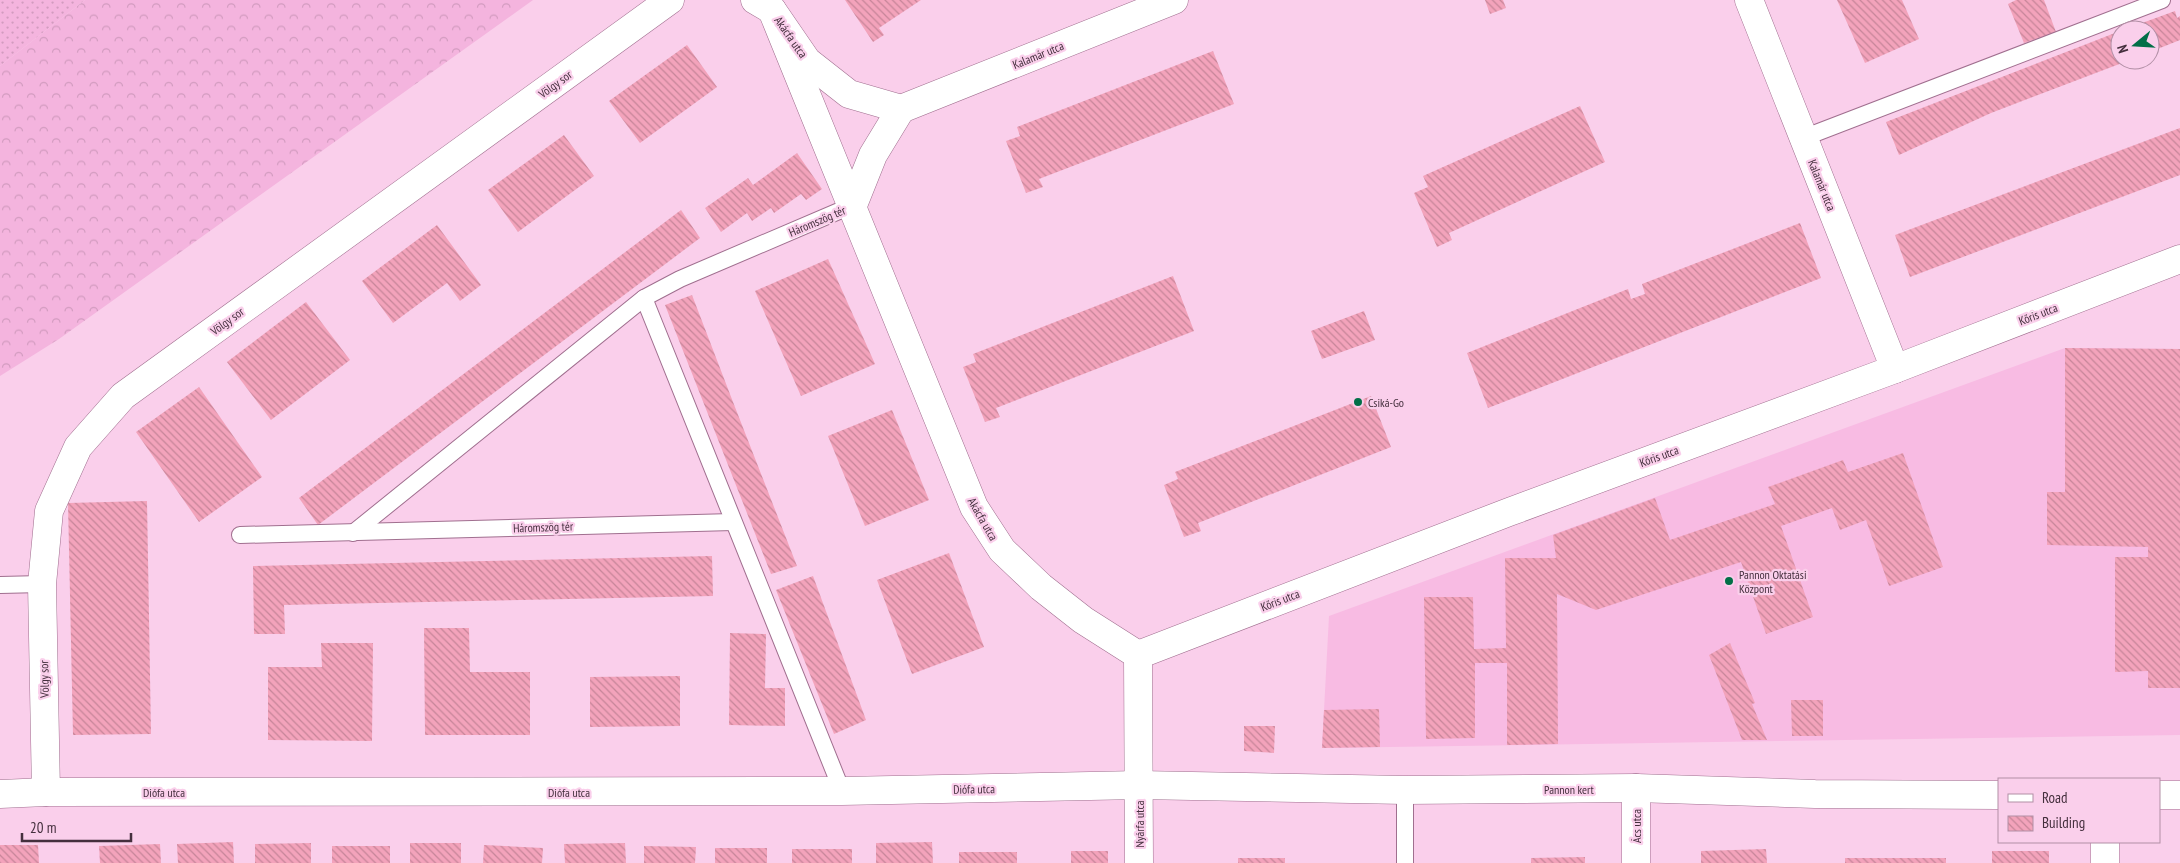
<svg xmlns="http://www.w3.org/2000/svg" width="2180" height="863" font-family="'PT Sans Narrow',sans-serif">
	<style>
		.built { fill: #f8bbe3 }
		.grass { fill: url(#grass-dots) }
		.forest { fill: url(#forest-crowns) }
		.building { fill: url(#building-back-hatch) }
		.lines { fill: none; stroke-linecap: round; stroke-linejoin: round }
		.lane-casing { stroke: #a06f8f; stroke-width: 18 }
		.street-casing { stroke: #a06f8f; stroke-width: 29 }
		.lane { stroke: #fff; stroke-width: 16 }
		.street { stroke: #fff; stroke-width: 28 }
		.poi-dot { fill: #026f47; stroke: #facfeb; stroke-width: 2 }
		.labels { text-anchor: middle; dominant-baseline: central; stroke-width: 4.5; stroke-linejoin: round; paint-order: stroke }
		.street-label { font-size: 12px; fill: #442f3d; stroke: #facfeb }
		.poi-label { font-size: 12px; fill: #442f3d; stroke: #facfeb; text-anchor: start }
	</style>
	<defs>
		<pattern id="grass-dots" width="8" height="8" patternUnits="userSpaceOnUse" patternTransform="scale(1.25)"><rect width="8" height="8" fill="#f4b4de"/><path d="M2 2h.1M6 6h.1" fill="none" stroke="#d29bbf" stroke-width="1.8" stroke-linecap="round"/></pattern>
		<pattern id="forest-crowns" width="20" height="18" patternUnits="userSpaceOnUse" patternTransform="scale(1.25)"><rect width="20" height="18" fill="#f4b4de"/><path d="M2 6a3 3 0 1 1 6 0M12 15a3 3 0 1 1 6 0" fill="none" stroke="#d29bbf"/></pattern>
		<pattern id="building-back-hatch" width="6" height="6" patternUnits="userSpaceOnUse" patternTransform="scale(1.25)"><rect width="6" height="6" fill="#f3a3bb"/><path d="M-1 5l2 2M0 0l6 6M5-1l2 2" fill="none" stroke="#c68599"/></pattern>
	</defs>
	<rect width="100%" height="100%" fill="#facfeb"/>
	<polygon class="built" points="2065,348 2180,349 2180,735 1322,748 1329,616"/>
	<polygon class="grass" points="0,0 85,0 0,66"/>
	<polygon class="forest" points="85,0 533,0 59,339 0,376 0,66"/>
	<g class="building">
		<polygon points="845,0 921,0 879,28 884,35 873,42"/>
		<polygon points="1485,0 1503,0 1506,8 1490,14"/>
		<polygon points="1837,0 1902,0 1919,39 1865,63"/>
		<polygon points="2016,0 2044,0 2056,32 2024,43 2008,4"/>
		<polygon points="2175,11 2177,18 2180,16 2180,40 2150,52 2150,30 2123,30"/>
		<polygon points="2120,31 2120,60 2130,60 1991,113 1899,155 1886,122"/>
		<polygon points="687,45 717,87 640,143 609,101"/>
		<polygon points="1213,51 1234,104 1039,179 1043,187 1026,193 1006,141 1020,136 1017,127"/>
		<polygon points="1580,106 1605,162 1449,233 1452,240 1437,247 1414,193 1428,187 1423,176"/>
		<polygon points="2180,128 2180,175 1910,277 1895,235"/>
		<polygon points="564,135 594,176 518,232 488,190"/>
		<polygon points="797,153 822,189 806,200 801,194 774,213 771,208 752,221 747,213 721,232 705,208 748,178 753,185"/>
		<polygon points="681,210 700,238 318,525 299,498"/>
		<polygon points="1800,223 1821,278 1488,408 1467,353 1628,289 1631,299 1645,294 1642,284"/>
		<polygon points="437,225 481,285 460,301 447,283 393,323 362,281"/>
		<polygon points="828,259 875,364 801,396 755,291"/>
		<polygon points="1173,276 1194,331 996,408 1000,417 985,422 963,367 976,362 973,354"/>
		<polygon points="692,295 733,402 797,566 771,574 665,305"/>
		<polygon points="306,302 350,360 271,420 227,362"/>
		<polygon points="1364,311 1375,340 1322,359 1311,331"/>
		<polygon points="2065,348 2180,349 2180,688 2148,688 2148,671 2115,672 2115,557 2148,557 2148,547 2047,545 2047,492 2065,492"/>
		<polygon points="199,387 262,477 199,522 136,432"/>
		<polygon points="1371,396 1391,447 1198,523 1201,531 1184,537 1164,485 1178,479 1175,472"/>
		<polygon points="892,410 929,500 865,526 828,436"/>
		<polygon points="1903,453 1943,567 1889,586 1866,520 1840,530 1832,508 1781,526 1813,617 1766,634 1741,562 1596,610 1557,594 1558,744 1507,745 1507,663 1475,663 1475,738 1426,739 1424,597 1473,597 1474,649 1506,648 1505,558 1556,558 1553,535 1655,498 1670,540 1775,504 1768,487 1843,460 1848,472"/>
		<polygon points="147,501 151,734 73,735 68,503"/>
		<polygon points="949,553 984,647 912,674 877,580"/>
		<polygon points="712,556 713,596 284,605 285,634 254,634 253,566"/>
		<polygon points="813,576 866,720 834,734 776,590"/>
		<polygon points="424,628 469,628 470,672 530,672 530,735 425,735"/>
		<polygon points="730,633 766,634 765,688 785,688 785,726 729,725"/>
		<polygon points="321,643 373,643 372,741 268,740 268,667 322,667"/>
		<polygon points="1730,643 1755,703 1752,704 1767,740 1742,740 1709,655"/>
		<polygon points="680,676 680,726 590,727 590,677"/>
		<polygon points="1791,700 1823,700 1823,736 1792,736"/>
		<polygon points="1379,709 1380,747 1322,748 1324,710"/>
		<polygon points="1244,726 1275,726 1274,753 1244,751"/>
		<polygon points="233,842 234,863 178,863 177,844"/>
		<polygon points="932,842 933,863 876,863 876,843"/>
		<polygon points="311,843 311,863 255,863 255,844"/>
		<rect x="410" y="843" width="51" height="20"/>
		<polygon points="625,843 626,863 565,863 564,844"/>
		<polygon points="160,844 161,863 100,863 99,846"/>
		<polygon points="0,845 38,845 39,863 0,863"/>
		<polygon points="484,845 543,848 542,863 483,863"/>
		<rect x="332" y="846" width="58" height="17"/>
		<polygon points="644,846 696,847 695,863 644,863"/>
		<rect x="715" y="848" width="52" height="15"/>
		<rect x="792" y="849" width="60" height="14"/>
		<polygon points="1766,849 1767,863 1701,863 1701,851"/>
		<rect x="1071" y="851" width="37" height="12"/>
		<rect x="1992" y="851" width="57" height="12"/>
		<rect x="959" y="852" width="58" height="11"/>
		<polygon points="1585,857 1585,863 1531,863 1531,858"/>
		<rect x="1238" y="858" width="47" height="5"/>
		<rect x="1845" y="858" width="101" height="5"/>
	</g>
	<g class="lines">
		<defs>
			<g id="lane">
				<polyline points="1803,138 2162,0"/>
				<polyline points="644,298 842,791"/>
				<polyline points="353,533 644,298 680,279 853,205"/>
				<polyline points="240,535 733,522"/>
				<polyline points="0,585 42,584"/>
				<polyline points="1405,863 1405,790"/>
			</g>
			<g id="street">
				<polyline points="755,0 772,10 807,61 849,94 901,109"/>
				<polyline points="1749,0 1895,369"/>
				<polyline points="772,10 974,507 1002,550 1041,587 1083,620 1138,655"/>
				<polyline points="901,109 1174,0"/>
				<polyline points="853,205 873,155 901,109"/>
				<polyline points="1138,655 1509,512 1895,369 2180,259"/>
				<polyline points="1138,655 1139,863"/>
				<polyline points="1636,788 1636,863"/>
				<polyline points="46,792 42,584 49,511 78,447 123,396 670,0"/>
				<polyline points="0,794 46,792 842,791 1139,785 1405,790 1636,788 1815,794 1999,795"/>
				<polyline points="2159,795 2180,795"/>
				<polyline points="2105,842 2105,863"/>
			</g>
		</defs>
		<use href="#lane" class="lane-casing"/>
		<use href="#street" class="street-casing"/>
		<use href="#lane" class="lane"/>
		<use href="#street" class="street"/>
	</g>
	<g class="poi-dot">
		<circle cx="1358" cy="402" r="5"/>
		<circle cx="1729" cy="581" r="5"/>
	</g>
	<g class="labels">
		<g class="street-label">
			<text transform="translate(791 37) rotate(55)">Akácfa utca</text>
			<text transform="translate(1038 55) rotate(-22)">Kalamár utca</text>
			<text transform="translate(555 84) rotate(-36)">Völgy sor</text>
			<text transform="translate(1822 185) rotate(68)">Kalamár utca</text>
			<text transform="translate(817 221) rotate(-23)">Háromszög tér</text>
			<text transform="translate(2038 314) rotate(-21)">Kőris utca</text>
			<text transform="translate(227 321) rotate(-36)">Völgy sor</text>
			<text transform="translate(1659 456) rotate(-20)">Kőris utca</text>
			<text transform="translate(983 519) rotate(60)">Akácfa utca</text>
			<text transform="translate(543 527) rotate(-2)">Háromszög tér</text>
			<text transform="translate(1280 600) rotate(-21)">Kőris utca</text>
			<text transform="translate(44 679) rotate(-91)">Völgy sor</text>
			<text transform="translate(974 789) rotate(-1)">Diófa utca</text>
			<text x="1569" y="789">Pannon kert</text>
			<text x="164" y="792">Diófa utca</text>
			<text x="569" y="792">Diófa utca</text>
			<text transform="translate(1139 824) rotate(-90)">Nyárfa utca</text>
			<text transform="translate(1636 826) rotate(-90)">Ács utca</text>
		</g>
		<g class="poi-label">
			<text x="1368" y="402">Csiká-Go</text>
			<text x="1739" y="574">Pannon Oktatási<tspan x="1739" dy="14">Központ</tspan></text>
		</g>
	</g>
	<rect x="1998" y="778" width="162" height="65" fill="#facfeb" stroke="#b18fa5"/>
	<rect x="2008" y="794" width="25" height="8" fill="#ffffff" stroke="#b18fa5"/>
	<text x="2042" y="803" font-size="15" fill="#442f3d">Road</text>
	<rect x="2008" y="816" width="25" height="15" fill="url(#building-back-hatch)" stroke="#b18fa5"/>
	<text x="2042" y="828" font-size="15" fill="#442f3d">Building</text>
	<g transform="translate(2135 45) rotate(252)"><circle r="24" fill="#facfeb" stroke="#b18fa5"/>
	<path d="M0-4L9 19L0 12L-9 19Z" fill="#026f47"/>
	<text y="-8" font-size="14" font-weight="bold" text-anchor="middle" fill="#442f3d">N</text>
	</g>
	<path d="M22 833v8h109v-8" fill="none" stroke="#442f3d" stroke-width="2.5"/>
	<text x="30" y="833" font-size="15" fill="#442f3d" stroke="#facfeb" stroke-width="4" paint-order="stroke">20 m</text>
</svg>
